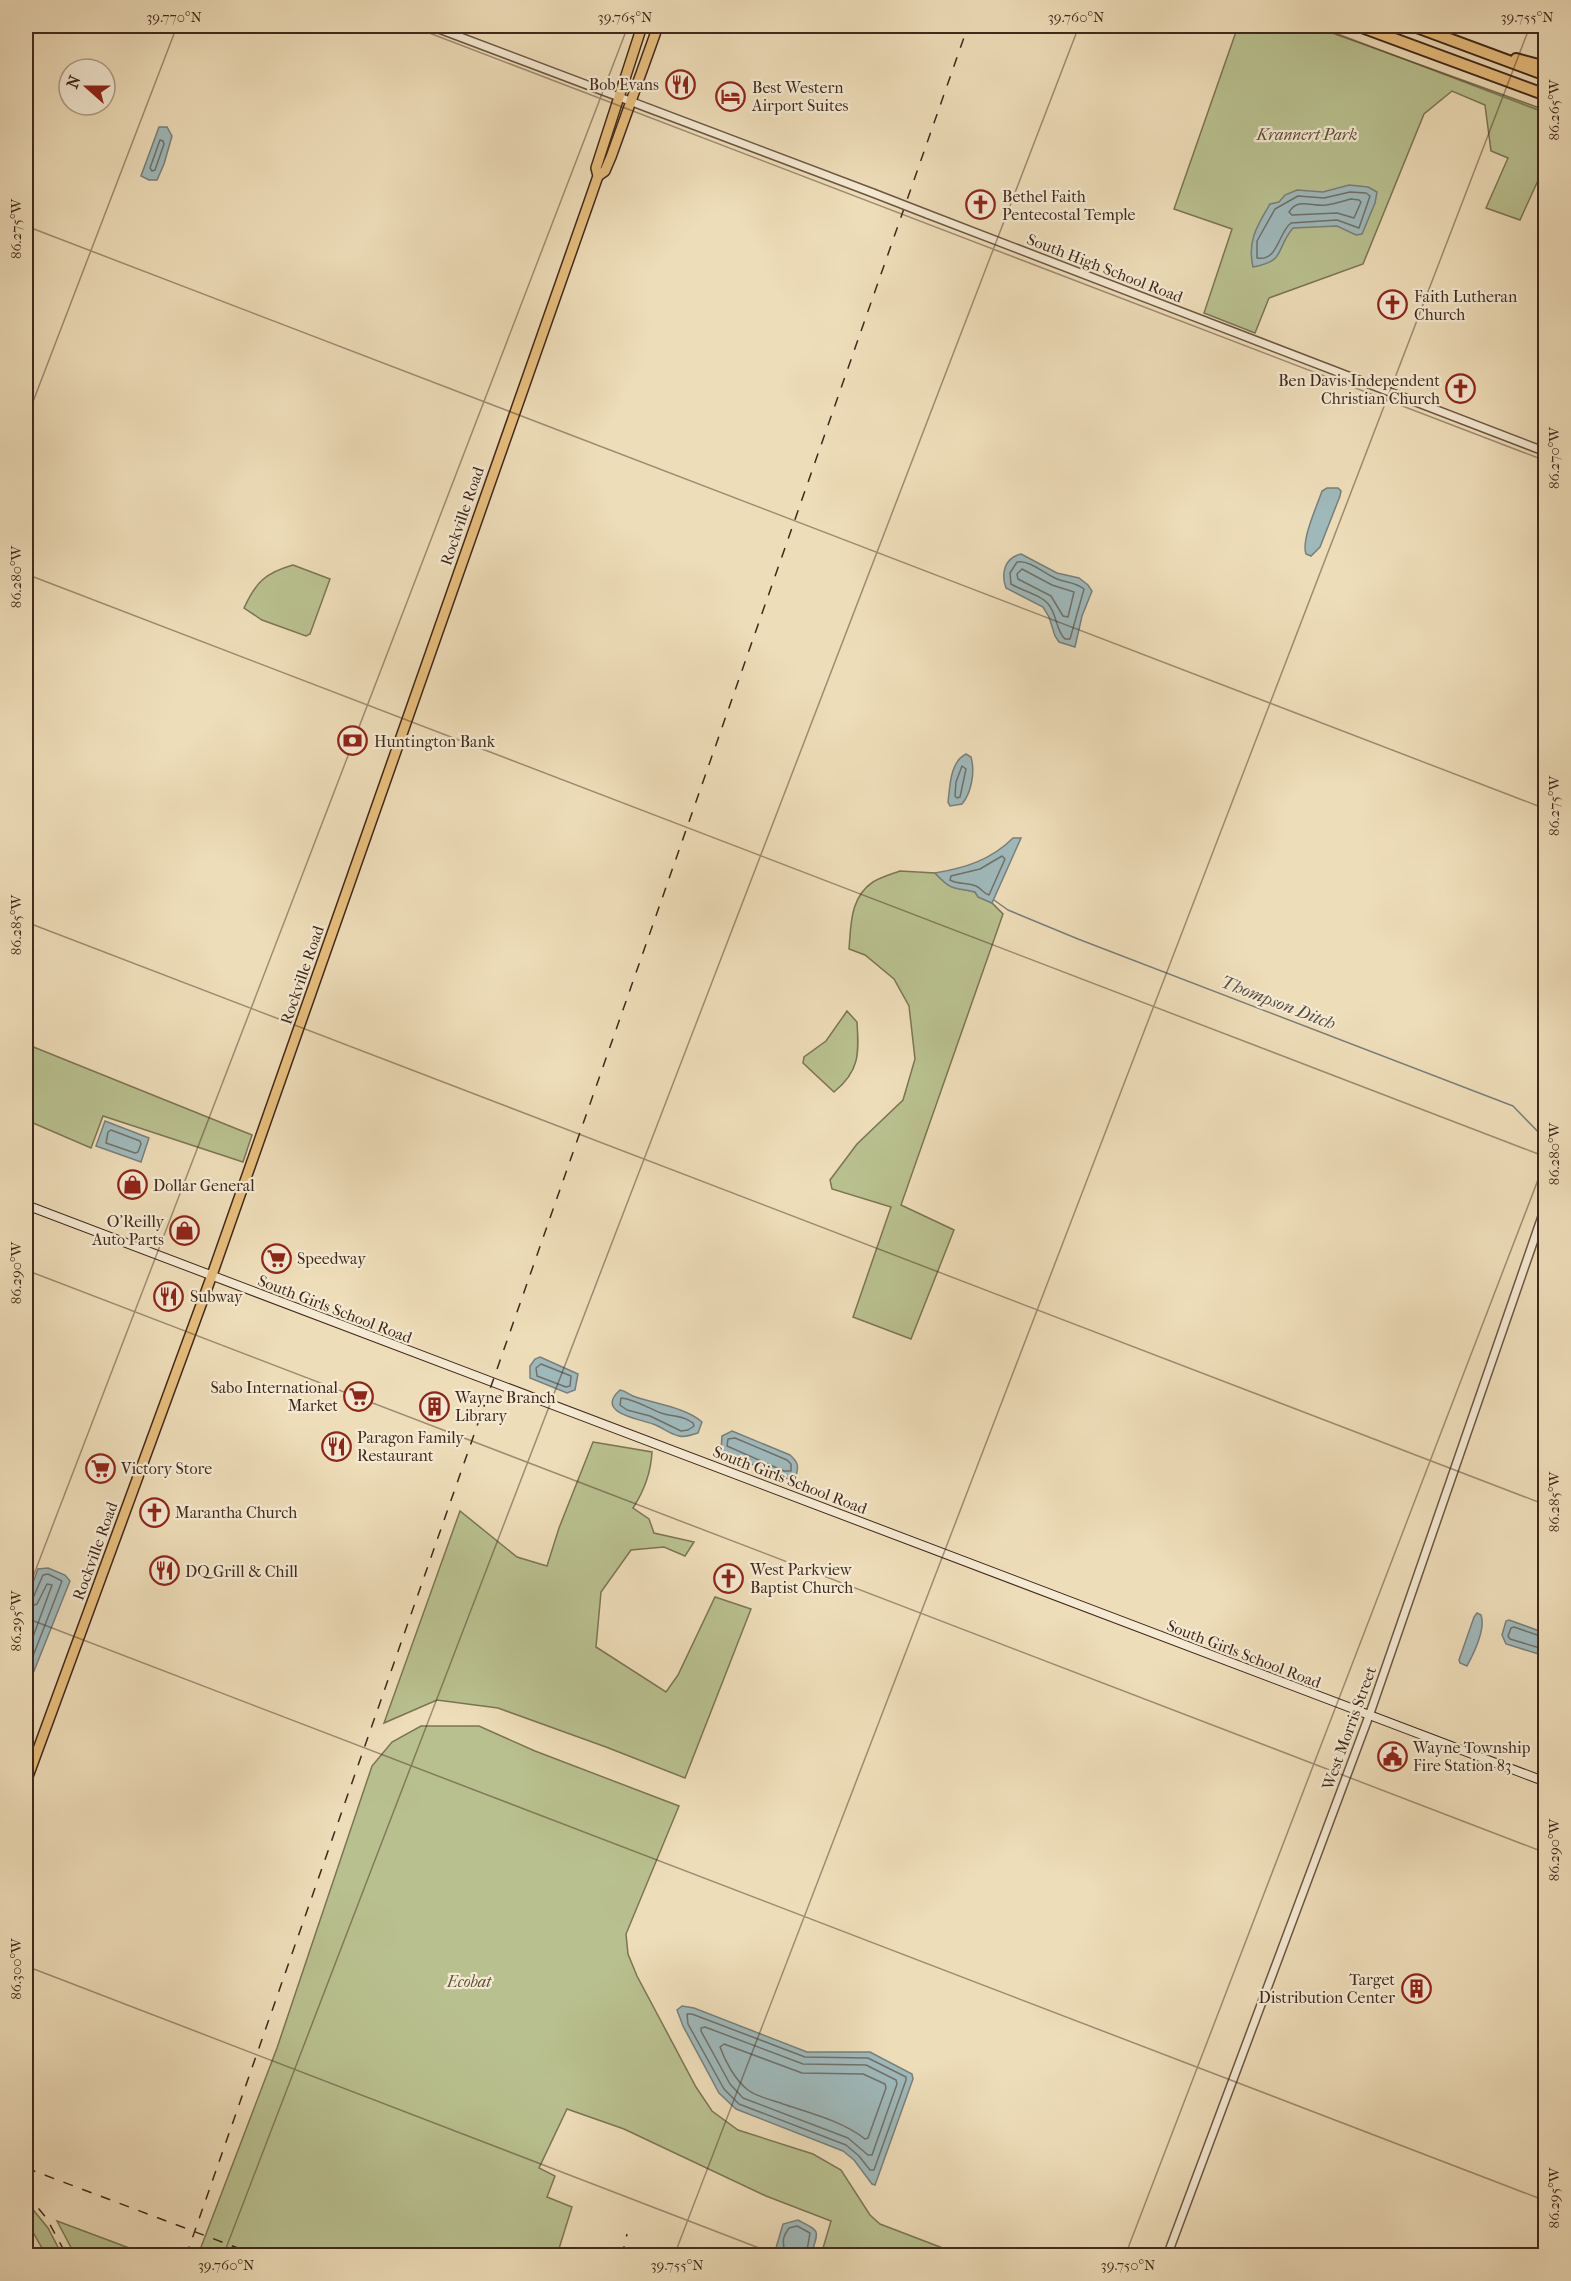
<svg xmlns="http://www.w3.org/2000/svg" width="1571" height="2281" font-family="'IM FELL French Canon',serif">
	<style>
		.green { fill: #b9c08f; stroke: #7c7455; stroke-width: 1.5 }
		.water { fill: #9fb9bb; stroke: #797f7b; stroke-width: 1.5 }
		.lines { fill: none; stroke-linecap: round; stroke-linejoin: round }
		.shore { stroke: #70706b; stroke-width: 1.5 }
		.stream { stroke: #797f7b; stroke-width: 1.5 }
		.tertiary-casing { stroke: #6c5542; stroke-width: 10 }
		.secondary-casing { stroke: #40281b; stroke-width: 10 }
		.primary-casing { stroke: #40281b; stroke-width: 12 }
		.motorway-casing { stroke: #40281b; stroke-width: 14 }
		.tertiary { stroke: #f4e9d2; stroke-width: 7 }
		.secondary { stroke: #f4e9d2; stroke-width: 8 }
		.primary { stroke: #e7be7c; stroke-width: 9 }
		.motorway { stroke: #e7be7c; stroke-width: 10 }
		.rail { stroke: #40281b; stroke-width: 1.5; stroke-dasharray: 10 10; stroke-linecap: butt }
		.tertiary-bridge-casing { stroke: #6c5542; stroke-width: 10; stroke-linecap: butt }
		.tertiary-bridge { stroke: #f4e9d2; stroke-width: 7 }
		.ticks { fill: none; stroke: #40281b; stroke-width: 1.5; stroke-opacity: 0.45 }
		.labels { text-anchor: middle; dominant-baseline: central; stroke-width: 4.5; stroke-linejoin: round; paint-order: stroke }
		.poi-label { font-size: 16px; fill: #40281b; stroke: #f4e9d2; text-anchor: start }
		.park-label { font-size: 16px; font-style: italic; fill: #5e4e38; stroke: #f4e9d2 }
		.street-label { font-size: 16px; fill: #40281b; stroke: #f4e9d2 }
		.water-label { font-size: 18px; font-style: italic; fill: #584c43; stroke: #f4e9d2 }
		.neatline { fill: none; stroke: #40281b; stroke-width: 2 }
		.ticks-label { font-size: 15px; text-anchor: middle; fill: #40281b }
	</style>
	<rect width="100%" height="100%" fill="#eeddb9"/>
	<filter id="stains"><feTurbulence type="fractalNoise" baseFrequency=".00333" numOctaves="4"/><feColorMatrix values="0 0 0 0 .2 0 0 0 0 .09 0 0 0 0 .02 0 0 0 .5 -.17"/></filter>
	<radialGradient id="worn" r=".72"><stop offset=".6" stop-color="#630" stop-opacity="0"/><stop offset="1" stop-color="#630" stop-opacity=".3"/></radialGradient>
	<g class="green">
		<polygon points="1238,26 1313,26 1545,110 1545,165 1520,220 1486,208 1508,158 1491,151 1485,105 1452,91 1424,114 1363,264 1269,298 1255,333 1204,313 1232,229 1174,209"/>
		<path d="M 293,565 L 330,579 L 310,634 L 306,636 L 262,620 L 244,608 C 256,582 265,573 293,565 Z"/>
		<path d="M 900,871 L 935,873 C 953,892 953,886 975,892 L 978,897 L 992,903 L 1003,914 L 901,1205 L 954,1230 L 911,1339 L 853,1317 L 891,1207 L 832,1189 L 830,1180 L 857,1144 L 903,1100 L 915,1059 L 909,1006 L 894,979 L 865,955 L 849,949 C 851,925 850,897 873,882 C 881,877 892,874 900,871 Z"/>
		<path d="M 847,1011 L 857,1022 C 859,1053 860,1071 834,1092 L 803,1063 L 804,1057 L 826,1041 Z"/>
		<polygon points="26,1044 252,1135 243,1162 103,1116 91,1148 26,1120"/>
		<path d="M 593,1442 L 652,1452 C 651,1472 644,1491 633,1508 L 649,1519 L 654,1533 L 694,1542 L 685,1556 L 664,1547 L 631,1550 L 601,1592 L 596,1647 L 666,1692 L 678,1675 L 715,1597 L 751,1609 L 685,1778 L 606,1747 L 498,1708 L 437,1700 L 384,1723 L 460,1511 L 517,1557 L 547,1566 L 559,1528 Z"/>
		<polygon points="421,1726 479,1726 535,1751 679,1806 626,1934 628,1954 637,1976 696,2087 712,2111 738,2130 813,2154 841,2170 870,2215 880,2224 961,2255 821,2255 831,2221 766,2196 624,2129 567,2109 539,2168 555,2176 547,2197 572,2207 557,2255 198,2255 277,2048 372,1766 392,1742"/>
		<polygon points="26,2201 48,2228 62,2255 46,2255 26,2220"/>
		<polygon points="57,2221 148,2255 75,2255"/>
	</g>
	<g class="water">
		<polygon points="159,127 167,127 172,136 164,164 157,180 149,180 141,176"/>
		<path d="M 1349,185 L 1368,187 L 1377,192 L 1375,203 L 1362,234 L 1356,235 L 1337,226 L 1293,228 C 1275,249 1287,261 1253,267 C 1247,241 1257,226 1270,204 L 1279,202 L 1285,195 L 1297,190 L 1323,192 Z"/>
		<path d="M 1327,488 L 1338,488 L 1341,491 L 1340,496 L 1320,547 L 1311,556 L 1306,554 C 1301,540 1317,506 1322,491 Z"/>
		<path d="M 1021,554 L 1057,573 L 1079,578 L 1088,585 L 1092,591 L 1082,616 L 1075,647 L 1059,642 L 1055,636 L 1049,617 L 1043,607 L 1006,588 C 1001,574 1004,558 1021,554 Z"/>
		<path d="M 966,754 L 971,757 C 975,771 972,792 962,804 L 950,806 L 948,802 C 950,786 950,762 966,754 Z"/>
		<path d="M 1013,838 L 1021,838 L 992,903 L 978,897 L 975,892 C 952,886 954,893 935,873 C 965,868 991,860 1013,838 Z"/>
		<polygon points="105,1121 149,1138 141,1162 96,1146"/>
		<polygon points="540,1357 578,1374 575,1390 567,1393 530,1378 530,1366 535,1359"/>
		<path d="M 620,1390 C 626,1391 628,1394 633,1396 C 654,1404 685,1407 702,1422 L 698,1433 C 691,1435 685,1438 679,1436 C 669,1434 662,1427 653,1424 C 640,1419 594,1413 620,1390 Z"/>
		<path d="M 732,1431 L 790,1455 C 798,1462 799,1466 796,1476 L 789,1479 L 782,1477 L 732,1456 L 721,1450 L 722,1436 Z"/>
		<polygon points="48,1568 65,1575 70,1581 32,1676 26,1676 26,1601 38,1569"/>
		<path d="M 1477,1613 L 1481,1615 C 1486,1629 1474,1653 1467,1666 L 1460,1663 L 1459,1660 L 1474,1617 Z"/>
		<polygon points="1509,1620 1545,1633 1545,1656 1506,1644 1502,1635 1506,1621"/>
		<polygon points="682,2006 694,2008 807,2052 870,2052 912,2074 913,2079 875,2185 872,2184 854,2160 843,2151 736,2109 719,2093 683,2026 677,2010"/>
		<path d="M 798,2220 C 821,2232 819,2229 811,2255 L 780,2255 L 776,2248 L 783,2224 Z"/>
	</g>
	<g class="lines">
		<g class="shore">
			<polygon points="160,140 163,141 164,144 155,170 152,171 150,168"/>
			<path d="M 1350,192 L 1366,193 L 1370,196 L 1359,228 L 1337,220 L 1291,223 C 1278,233 1278,262 1257,258 L 1257,241 L 1275,209 L 1298,196 L 1324,198 Z"/>
			<path d="M 1351,199 L 1359,200 L 1361,202 L 1354,218 L 1337,213 L 1292,215 L 1289,212 C 1298,197 1312,207 1326,205 C 1334,204 1343,201 1351,199 Z"/>
			<path d="M 1017,562 C 1031,560 1044,574 1057,579 C 1067,583 1075,582 1084,589 L 1070,639 L 1065,639 C 1056,631 1057,615 1049,605 C 1042,595 1022,591 1011,584 L 1010,573 Z"/>
			<polygon points="1022,569 1052,585 1074,592 1068,617 1063,616 1051,596 1018,579 1017,574"/>
			<polygon points="962,766 966,769 960,797 957,798 955,796 956,782"/>
			<path d="M 1002,856 L 1005,859 L 989,895 C 983,893 982,889 976,886 C 967,882 959,885 950,880 L 951,876 L 980,869 Z"/>
			<polygon points="111,1130 140,1141 141,1144 138,1152 135,1153 106,1143 108,1132"/>
			<polygon points="541,1364 571,1376 570,1386 566,1387 537,1376 536,1368"/>
			<path d="M 621,1398 C 634,1399 648,1408 661,1413 C 673,1417 683,1415 693,1423 L 694,1426 L 688,1430 L 681,1431 L 650,1416 L 627,1410 L 620,1405 Z"/>
			<polygon points="735,1438 787,1460 791,1464 791,1471 784,1471 727,1446 728,1439"/>
			<polyline points="26,1601 33,1598 43,1575 48,1574 62,1581 28,1669 26,1671"/>
			<polyline points="26,1608 37,1604 47,1584 52,1585 26,1656"/>
			<polyline points="1546,1638 1514,1627 1511,1628 1508,1636 1510,1639 1546,1650"/>
			<polygon points="687,2014 692,2014 805,2057 868,2058 906,2077 906,2080 874,2170 870,2170 859,2156 846,2145 739,2104 724,2089 688,2024"/>
			<polygon points="705,2027 803,2064 866,2065 896,2080 897,2084 872,2155 868,2155 848,2138 743,2098 730,2084 701,2031 701,2028"/>
			<path d="M 724,2044 L 802,2073 L 863,2074 L 885,2084 L 886,2088 L 868,2138 L 865,2139 C 842,2121 810,2113 783,2104 C 772,2100 757,2097 748,2090 C 735,2080 725,2061 720,2047 Z"/>
			<path d="M 785,2256 C 784,2242 780,2241 789,2228 L 797,2226 L 810,2233 L 806,2256"/>
		</g>
		<polyline class="stream" points="994,900 1008,910 1078,939 1513,1106 1546,1140"/>
		<defs>
			<g id="tertiary">
				<polyline points="431,26 873,193"/>
				<polyline points="927,214 1546,452"/>
				<polyline points="1167,2256 1369,1716 1546,1205"/>
			</g>
			<polyline id="secondary" points="26,1205 1546,1782"/>
			<g id="primary">
				<polyline points="598,176 605,171 611,157 658,26"/>
				<polyline points="26,1782 212,1275 590,199 598,176 596,168 642,26"/>
			</g>
			<g id="motorway">
				<polyline points="1359,26 1546,95"/>
				<polyline points="1414,26 1546,75"/>
				<polyline points="1516,59 1546,67"/>
			</g>
		</defs>
		<use href="#tertiary" class="tertiary-casing"/>
		<use href="#secondary" class="secondary-casing"/>
		<use href="#primary" class="primary-casing"/>
		<use href="#motorway" class="motorway-casing"/>
		<use href="#tertiary" class="tertiary"/>
		<use href="#secondary" class="secondary"/>
		<use href="#primary" class="primary"/>
		<use href="#motorway" class="motorway"/>
		<g class="rail">
			<polyline points="26,2168 259,2256"/>
			<polyline points="26,2193 47,2219 67,2256"/>
			<polyline points="186,2256 968,26"/>
			<polyline points="622,2256 627,2234"/>
		</g>
		<defs>
			<polyline id="tertiary-bridge" points="873,193 927,214"/>
		</defs>
		<use href="#tertiary-bridge" class="tertiary-bridge-casing"/>
		<use href="#tertiary-bridge" class="tertiary-bridge"/>
	</g>
	<path class="ticks" d="M 411,26 L 1546,461M 1317,26 L 1546,113M 26,226 L 1546,809M 26,420 L 177,26M 26,574 L 1546,1157M 26,922 L 1546,1505M 26,1270 L 1546,1853M 26,1595 L 628,26M 26,1618 L 1546,2201M 26,1966 L 780,2256M 223,2256 L 1079,26M 674,2256 L 1530,26M 1125,2256 L 1546,1159"/>
	<defs>
		<symbol id="restaurant-ring" viewBox="-11 -11 22 22"><circle r="9.5" fill="#f4e9d2" stroke="#8f2418" stroke-width="1.5"/><path d="M-5-6h1v4h1v-4h1v4h1v-4h1v5L-1.5 .5V6h-2V.5L-5-1ZM5-6V6H3V1.5H1.5Q1.5-4 5-6Z" fill="#8f2418"/></symbol>
		<symbol id="hotel-ring" viewBox="-11 -11 22 22"><circle r="9.5" fill="#f4e9d2" stroke="#8f2418" stroke-width="1.5"/><path d="M-6-4.5h1.5V1H6V5H4.5V3h-9V5H-6ZM-4 0a1.8 1.8 0 1 1 3.6 0ZM.5 0V-2.5h3Q6-2.5 6 0Z" fill="#8f2418"/></symbol>
		<symbol id="church-ring" viewBox="-11 -11 22 22"><circle r="9.5" fill="#f4e9d2" stroke="#8f2418" stroke-width="1.5"/><path d="M-1.2-6h2.4v3.5h3.3v2.4h-3.3V6h-2.4V-.1h-3.3v-2.4h3.3Z" fill="#8f2418"/></symbol>
		<symbol id="bank-ring" viewBox="-11 -11 22 22"><circle r="9.5" fill="#f4e9d2" stroke="#8f2418" stroke-width="1.5"/><path d="M-6-4H6V4H-6ZM0-2.3a2.3 2.3 0 1 0 0 4.6a2.3 2.3 0 1 0 0-4.6Z" fill="#8f2418"/></symbol>
		<symbol id="shop-ring" viewBox="-11 -11 22 22"><circle r="9.5" fill="#f4e9d2" stroke="#8f2418" stroke-width="1.5"/><path d="M-5-2.5h2.3a2.7 3.5 0 0 1 5.4 0H5L5.5 6h-11ZM-1.5-2.5h3a1.5 2.3 0 0 0-3 0Z" fill="#8f2418"/></symbol>
		<symbol id="supermarket-ring" viewBox="-11 -11 22 22"><circle r="9.5" fill="#f4e9d2" stroke="#8f2418" stroke-width="1.5"/><path d="M-6-5.5h2.5l.6 2H6L4.5 2H-2.5L-4.4-4H-6ZM-1.5 3.2a1.3 1.3 0 1 0 .1 0ZM3 3.2a1.3 1.3 0 1 0 .1 0Z" fill="#8f2418"/></symbol>
		<symbol id="building-ring" viewBox="-11 -11 22 22"><circle r="9.5" fill="#f4e9d2" stroke="#8f2418" stroke-width="1.5"/><path d="M-4-6H4V6H1V3H-1V6H-4ZM-2.5-4.3h1.7v1.8h-1.7ZM.8-4.3h1.7v1.8H.8ZM-2.5-1h1.7V.8h-1.7ZM.8-1h1.7V.8H.8Z" fill="#8f2418"/></symbol>
		<symbol id="civic-ring" viewBox="-11 -11 22 22"><circle r="9.5" fill="#f4e9d2" stroke="#8f2418" stroke-width="1.5"/><path d="M-.6-6.5H3V-4.5H.6V-3L4-1V1h2V6H-6V1h2V-1L-.6-3ZM-1.2 2.5V6h2.4V2.5Z" fill="#8f2418"/></symbol>
	</defs>
	<g fill-rule="evenodd">
		<use href="#restaurant-ring" x="664" y="68" width="33" height="33"/>
		<use href="#hotel-ring" x="714" y="80" width="33" height="33"/>
		<use href="#church-ring" x="964" y="188" width="33" height="33"/>
		<use href="#church-ring" x="1376" y="288" width="33" height="33"/>
		<use href="#church-ring" x="1444" y="372" width="33" height="33"/>
		<use href="#bank-ring" x="336" y="724" width="33" height="33"/>
		<use href="#shop-ring" x="116" y="1168" width="33" height="33"/>
		<use href="#shop-ring" x="168" y="1214" width="33" height="33"/>
		<use href="#supermarket-ring" x="260" y="1242" width="33" height="33"/>
		<use href="#restaurant-ring" x="152" y="1280" width="33" height="33"/>
		<use href="#supermarket-ring" x="342" y="1380" width="33" height="33"/>
		<use href="#building-ring" x="418" y="1390" width="33" height="33"/>
		<use href="#restaurant-ring" x="320" y="1430" width="33" height="33"/>
		<use href="#supermarket-ring" x="84" y="1452" width="33" height="33"/>
		<use href="#church-ring" x="138" y="1496" width="33" height="33"/>
		<use href="#restaurant-ring" x="148" y="1554" width="33" height="33"/>
		<use href="#church-ring" x="712" y="1562" width="33" height="33"/>
		<use href="#civic-ring" x="1376" y="1740" width="33" height="33"/>
		<use href="#building-ring" x="1400" y="1972" width="33" height="33"/>
	</g>
	<g class="labels">
		<g class="poi-label">
			<text x="659" y="84" text-anchor="end">Bob Evans</text>
			<text x="752" y="87">Best Western<tspan x="752" dy="18">Airport Suites</tspan></text>
			<text x="1002" y="196">Bethel Faith<tspan x="1002" dy="18">Pentecostal Temple</tspan></text>
			<text x="1414" y="296">Faith Lutheran<tspan x="1414" dy="18">Church</tspan></text>
			<text x="1440" y="380" text-anchor="end">Ben Davis Independent<tspan x="1440" dy="18">Christian Church</tspan></text>
			<text x="374" y="741">Huntington Bank</text>
			<text x="153" y="1185">Dollar General</text>
			<text x="164" y="1221" text-anchor="end">O'Reilly<tspan x="164" dy="18">Auto Parts</tspan></text>
			<text x="297" y="1258">Speedway</text>
			<text x="190" y="1296">Subway</text>
			<text x="338" y="1387" text-anchor="end">Sabo International<tspan x="338" dy="18">Market</tspan></text>
			<text x="455" y="1397">Wayne Branch<tspan x="455" dy="18">Library</tspan></text>
			<text x="357" y="1437">Paragon Family<tspan x="357" dy="18">Restaurant</tspan></text>
			<text x="121" y="1468">Victory Store</text>
			<text x="175" y="1512">Marantha Church</text>
			<text x="750" y="1569">West Parkview<tspan x="750" dy="18">Baptist Church</tspan></text>
			<text x="185" y="1571">DQ Grill &amp; Chill</text>
			<text x="1413" y="1747">Wayne Township<tspan x="1413" dy="18">Fire Station 83</tspan></text>
			<text x="1395" y="1979" text-anchor="end">Target<tspan x="1395" dy="18">Distribution Center</tspan></text>
		</g>
		<g class="park-label">
			<text x="1307" y="134">Krannert Park</text>
			<text x="469" y="1981">Ecobat</text>
		</g>
		<g class="street-label">
			<text transform="translate(1105 268) rotate(21)">South High School Road</text>
			<text transform="translate(462 516) rotate(-71)">Rockville Road</text>
			<text transform="translate(302 975) rotate(-71)">Rockville Road</text>
			<text transform="translate(335 1309) rotate(21)">South Girls School Road</text>
			<text transform="translate(790 1480) rotate(21)">South Girls School Road</text>
			<text transform="translate(95 1551) rotate(-70)">Rockville Road</text>
			<text transform="translate(1244 1654) rotate(21)">South Girls School Road</text>
			<text transform="translate(1349 1728) rotate(-70)">West Morris Street</text>
		</g>
		<g class="water-label">
			<text transform="translate(1278 1003) rotate(21)">Thompson Ditch</text>
		</g>
	</g>
	<rect width="1571" height="2281" fill="none" stroke="#eeddb9" stroke-width="66"/>
	<g transform="translate(87 87) rotate(291)"><circle r="28" fill="#f4e9d2" stroke="#ac9c89" stroke-width="1.5"/>
	<path d="M0-4.5L10 22L0 15L-10 22Z" fill="#8f2418"/>
	<text y="-9" font-size="16" font-weight="bold" text-anchor="middle" fill="#40281b">N</text>
	</g>
	<rect x="33" y="33" width="1505" height="2215" class="neatline"/>
	<g class="ticks-label">
		<text x="174" y="22">39.770°N</text>
		<text x="625" y="22">39.765°N</text>
		<text x="1076" y="22">39.760°N</text>
		<text x="1527" y="22">39.755°N</text>
		<text transform="translate(1554 110) rotate(-90)" y="5">86.265°W</text>
		<text transform="translate(16 229) rotate(-90)" y="5">86.275°W</text>
		<text transform="translate(1554 458) rotate(-90)" y="5">86.270°W</text>
		<text transform="translate(16 577) rotate(-90)" y="5">86.280°W</text>
		<text transform="translate(1554 806) rotate(-90)" y="5">86.275°W</text>
		<text transform="translate(16 925) rotate(-90)" y="5">86.285°W</text>
		<text transform="translate(1554 1154) rotate(-90)" y="5">86.280°W</text>
		<text transform="translate(16 1273) rotate(-90)" y="5">86.290°W</text>
		<text transform="translate(1554 1502) rotate(-90)" y="5">86.285°W</text>
		<text transform="translate(16 1621) rotate(-90)" y="5">86.295°W</text>
		<text transform="translate(1554 1850) rotate(-90)" y="5">86.290°W</text>
		<text transform="translate(16 1969) rotate(-90)" y="5">86.300°W</text>
		<text transform="translate(1554 2198) rotate(-90)" y="5">86.295°W</text>
		<text x="226" y="2270">39.760°N</text>
		<text x="677" y="2270">39.755°N</text>
		<text x="1128" y="2270">39.750°N</text>
	</g>
	<rect width="100%" height="100%" filter="url(#stains)"/>
	<rect width="100%" height="100%" fill="url(#worn)"/>
</svg>
